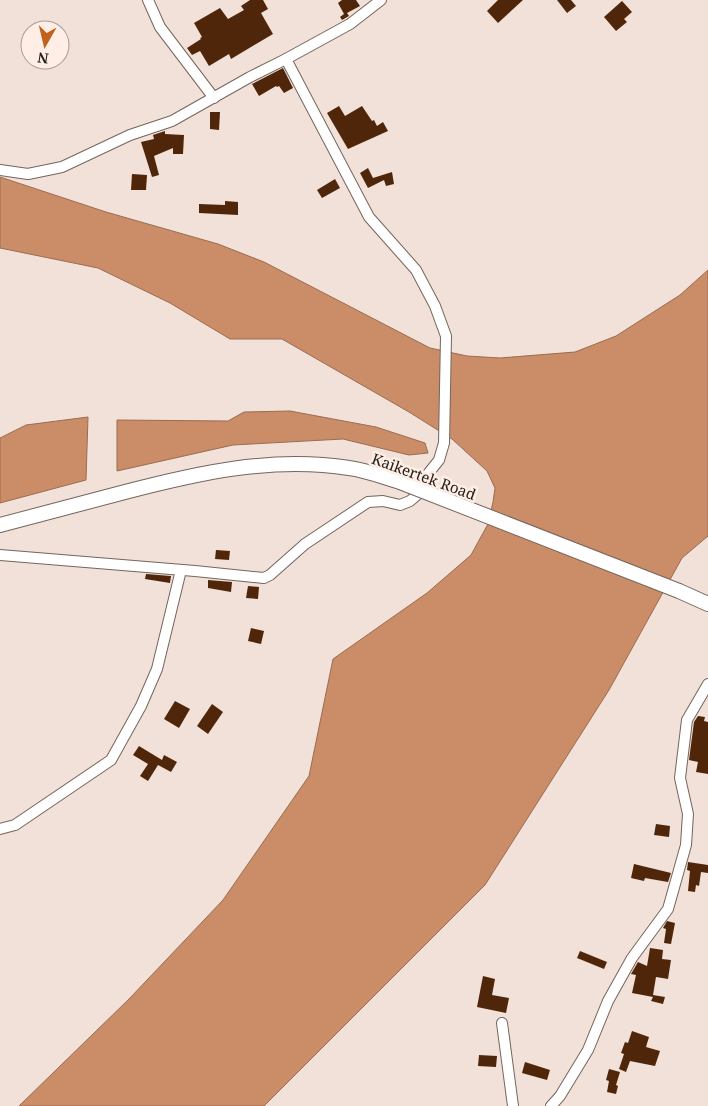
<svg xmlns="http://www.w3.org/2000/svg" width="708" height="1106" font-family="'Noto Serif',serif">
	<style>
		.water { fill: #cb8c68; stroke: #9a6c52 }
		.building { fill: #50260a }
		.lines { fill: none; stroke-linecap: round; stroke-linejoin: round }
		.minor-casing { stroke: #74655d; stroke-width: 12 }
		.secondary-casing { stroke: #74655d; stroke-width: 16 }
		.minor { stroke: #fff; stroke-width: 10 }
		.secondary { stroke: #fff; stroke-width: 14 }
		.secondary-bridge-casing { stroke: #74655d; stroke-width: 16; stroke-linecap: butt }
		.secondary-bridge { stroke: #fff; stroke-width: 14 }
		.labels { text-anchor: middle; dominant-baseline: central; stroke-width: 5; stroke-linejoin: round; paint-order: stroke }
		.street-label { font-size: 15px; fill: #27211d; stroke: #ffeee5 }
	</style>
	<rect width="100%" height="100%" fill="#f2e1d8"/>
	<g class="water">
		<polygon points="0,177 106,212 218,244 264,262 430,348 467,356 500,358 575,352 616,336 680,295 708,270 708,536 682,558 609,690 485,885 264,1106 19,1106 129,999 223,900 309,776 333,659 427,593 471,555 488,524 493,502 495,488 487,471 452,439 409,412 282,339 230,339 170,303 98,268 0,248"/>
		<polygon points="290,411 376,427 425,443 428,453 409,455 343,439 233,445 117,471 117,420 228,421 244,412"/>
		<polygon points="88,417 86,480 0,503 0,438 26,425"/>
	</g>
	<g class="building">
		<polygon points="250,0 263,0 268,9 261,13 273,34 231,59 229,54 209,66 200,51 192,55 187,48 201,39 200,38 202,37 194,23 220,8 228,19 244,10 241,6"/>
		<polygon points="342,0 356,0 360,6 347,13 349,16 342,20 340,17 344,14 338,3"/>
		<polygon points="498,0 523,0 498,23 487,11"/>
		<polygon points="557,0 571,0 576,6 567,13"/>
		<polygon points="622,1 632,12 624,19 627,22 616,31 604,17"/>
		<polygon points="283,68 293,88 284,93 279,86 277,87 276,86 259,96 252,84"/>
		<polygon points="339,106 345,116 362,106 372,121 374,120 377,126 383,122 388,131 348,149 327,113"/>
		<polygon points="210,112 220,112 219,130 210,129"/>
		<polygon points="165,131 165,134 184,135 183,154 173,154 173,148 154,156 159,175 152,177 141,142 154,139 153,135"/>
		<polygon points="368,168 373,178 392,172 394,184 386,186 384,180 368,188 360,173"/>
		<polygon points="132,174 147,175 146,190 131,190"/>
		<polygon points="335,179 340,188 322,198 317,190"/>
		<polygon points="225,201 238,202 238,215 199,213 199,204 225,205"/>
		<polygon points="216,550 230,551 229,560 215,559"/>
		<polygon points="146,574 171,576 170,583 145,579"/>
		<polygon points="208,580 232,582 231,592 208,588"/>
		<polygon points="248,586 259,587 258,599 246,598"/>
		<polygon points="251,628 264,631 261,644 248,641"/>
		<polygon points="175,701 190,709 179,728 164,719"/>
		<polygon points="212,704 223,712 208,734 197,726"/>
		<polygon points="698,716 705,717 704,721 708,722 708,774 696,772 698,762 689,760 694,722"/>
		<polygon points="139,746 162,760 164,755 177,762 171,772 158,765 148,781 140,776 148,764 133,755"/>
		<polygon points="656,824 670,826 669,837 654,835"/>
		<polygon points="688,862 708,865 708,873 701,872 699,886 696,885 695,892 688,891 690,871 687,870"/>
		<polygon points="634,864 671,873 668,882 645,878 644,881 631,878"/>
		<polygon points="667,921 675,923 671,944 664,943 666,929 663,928"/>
		<polygon points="650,948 663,950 662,959 671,960 668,979 656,977 653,995 665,997 663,1004 651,1001 653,997 632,993 636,975 631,974 638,962 647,966"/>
		<polygon points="580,951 607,962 604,969 577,958"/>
		<polygon points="483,976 495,979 492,995 509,998 506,1013 477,1007"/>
		<polygon points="632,1031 649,1037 646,1047 660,1051 655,1066 630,1061 626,1072 619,1069 624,1054 621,1053 625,1042 628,1043"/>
		<polygon points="479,1055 497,1056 496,1067 478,1066"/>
		<polygon points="525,1062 550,1070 547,1080 522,1073"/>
		<polygon points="609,1069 620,1072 616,1085 618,1086 616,1094 607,1092 609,1081 606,1080"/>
	</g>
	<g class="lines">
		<defs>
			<g id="minor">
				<polyline points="148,0 160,27 214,98"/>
				<polyline points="0,170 28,174 62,167 130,135 172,121 250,77 286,59"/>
				<polyline points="0,555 195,571 264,578 270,575 305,544 368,502 383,501 400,505 410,501 417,495 427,475 439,460 444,443 446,336 435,306 416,270 369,217 286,59 350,24 381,0"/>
				<polyline points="0,829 15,825 111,760 141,706 157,669 181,570"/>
				<polyline points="502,1023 513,1106"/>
				<polyline points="551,1106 560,1096 588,1050 608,1001 632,958 668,909 686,845 688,814 680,778 687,720 708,684"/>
			</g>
			<g id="secondary">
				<path d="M 0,525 C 42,514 83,503 125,492 C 198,473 272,456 349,468 C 366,470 383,477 400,482"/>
				<polyline points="679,591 708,604"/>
			</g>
		</defs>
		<use href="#minor" class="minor-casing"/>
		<use href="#secondary" class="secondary-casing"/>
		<use href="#minor" class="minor"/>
		<use href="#secondary" class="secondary"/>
		<defs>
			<polyline id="secondary-bridge" points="400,482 679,591"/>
		</defs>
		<use href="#secondary-bridge" class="secondary-bridge-casing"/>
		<use href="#secondary-bridge" class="secondary-bridge"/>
	</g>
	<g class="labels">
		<g class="street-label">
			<text transform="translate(424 476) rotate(20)">Kaikertek Road</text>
		</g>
	</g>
	<g transform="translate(45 45) rotate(188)"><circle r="24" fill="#ffeee5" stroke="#a99c95"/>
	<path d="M0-4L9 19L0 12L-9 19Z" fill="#c2611e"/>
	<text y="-8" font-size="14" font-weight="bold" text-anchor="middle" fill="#27211d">N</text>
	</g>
</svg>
